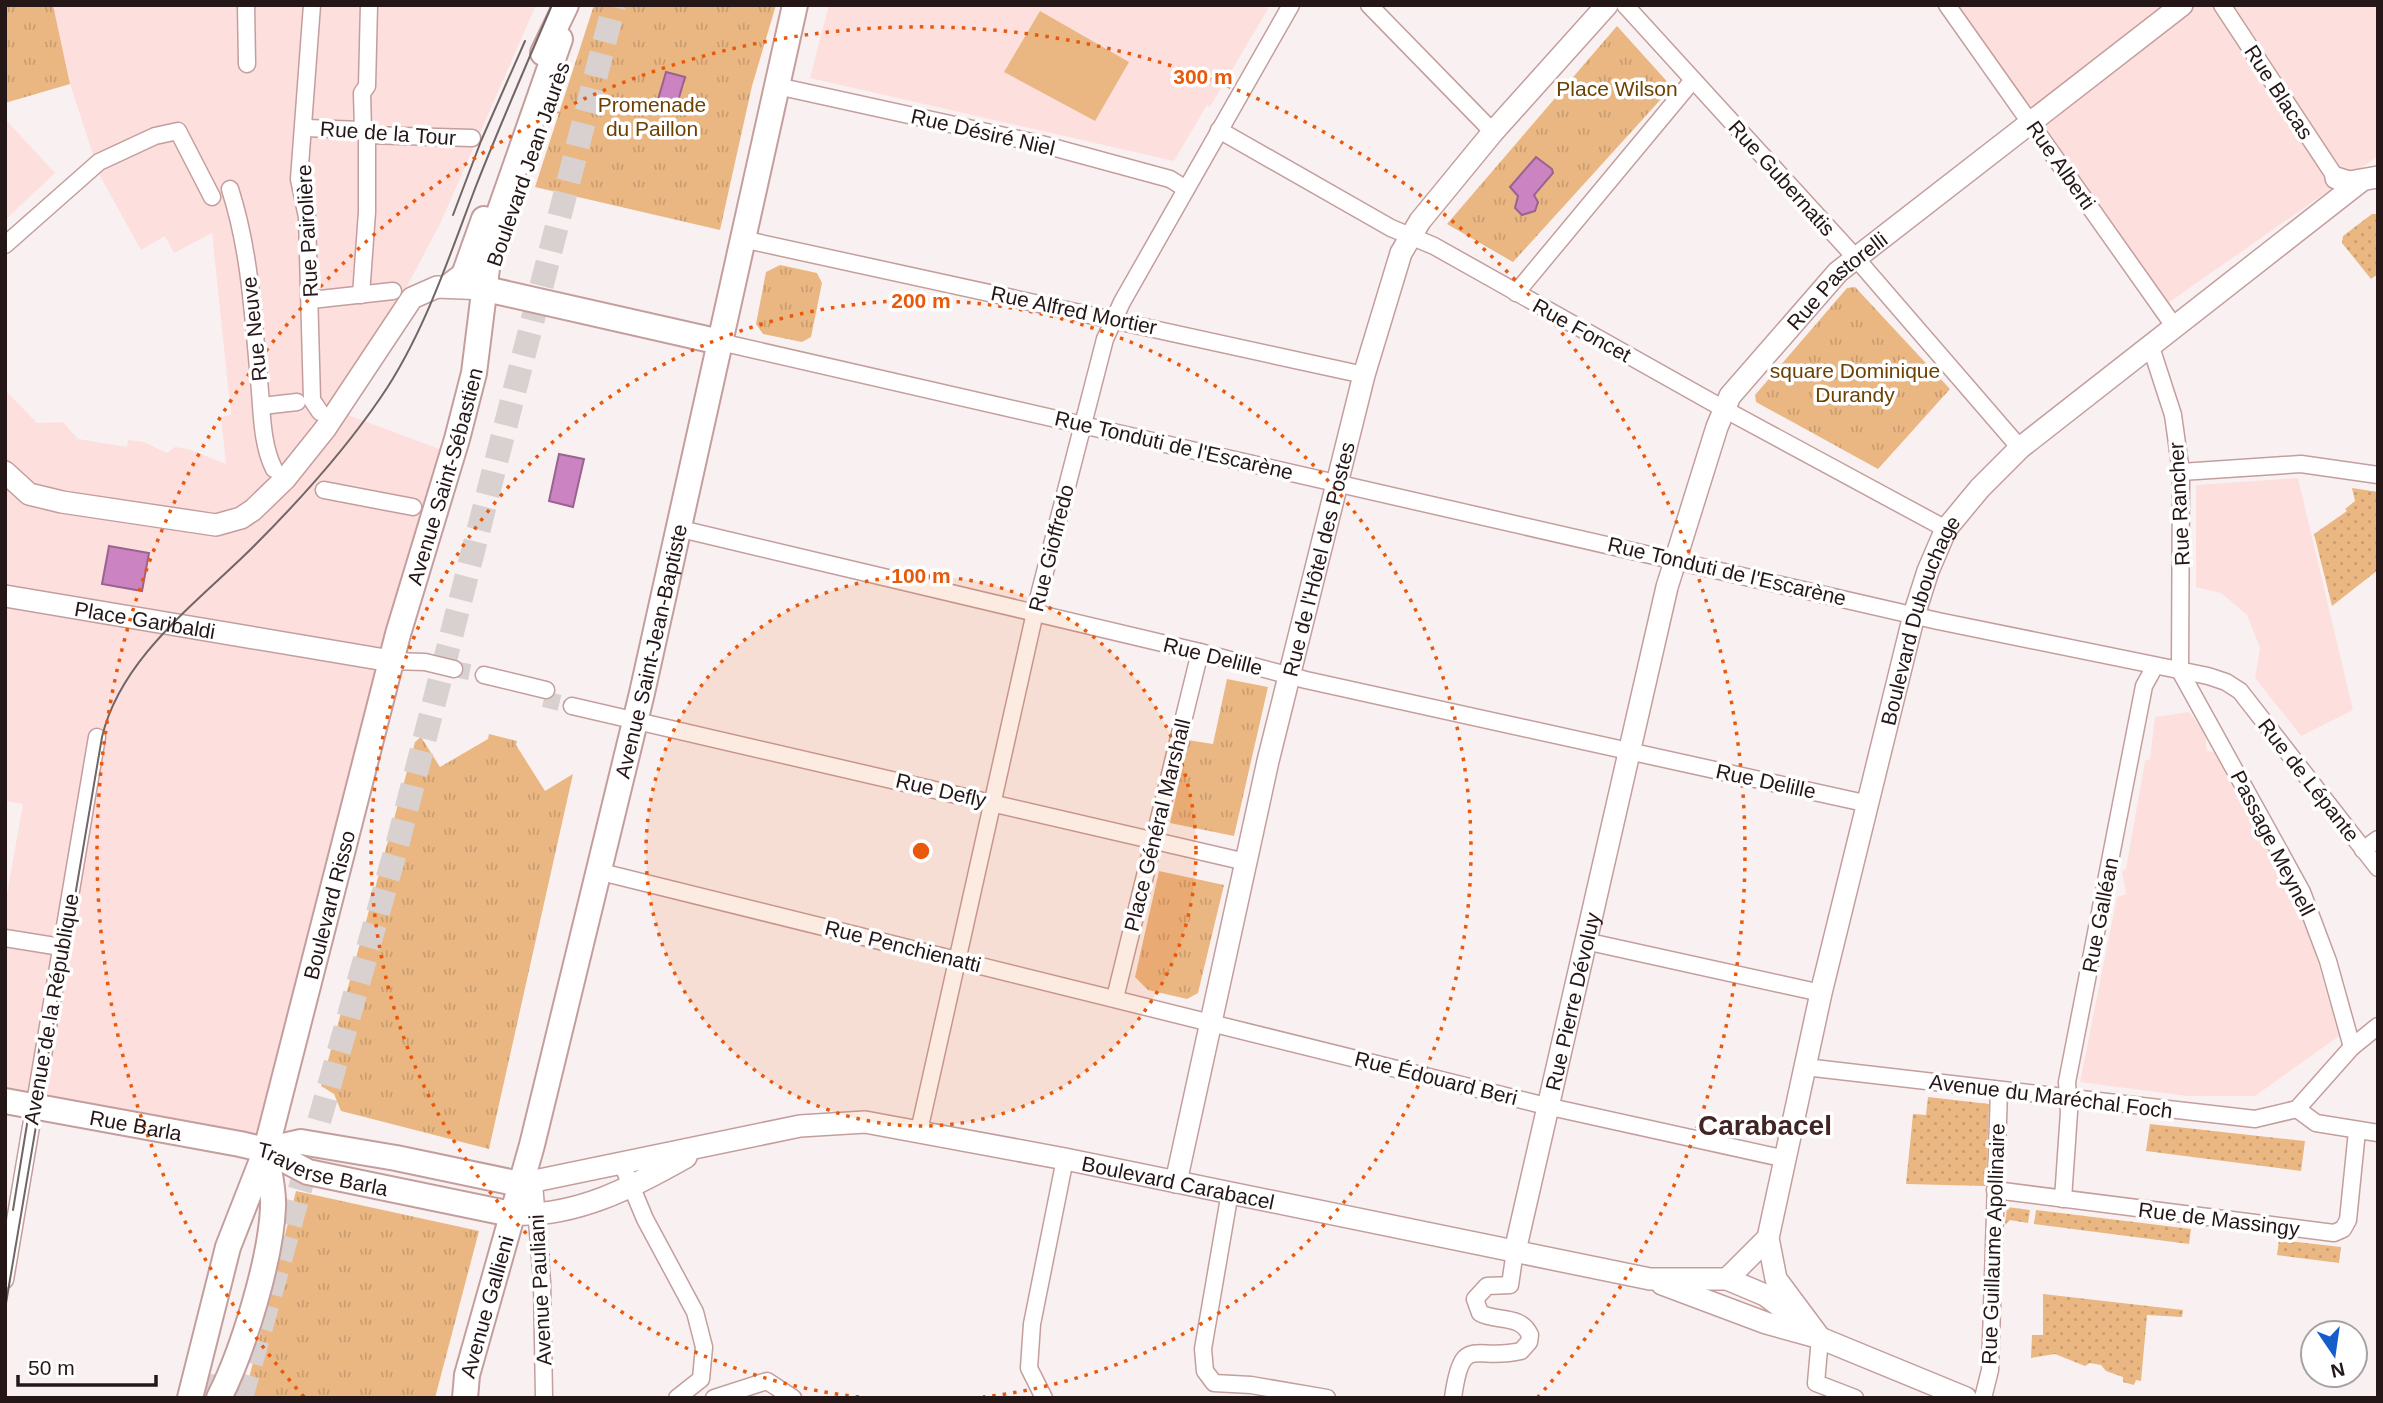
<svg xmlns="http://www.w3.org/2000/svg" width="2383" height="1403" font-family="Helvetica,sans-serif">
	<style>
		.built { fill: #fddfde }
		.grass { fill: url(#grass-dots) }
		.park { fill: url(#park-tufts) }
		.pitch { fill: #eab782 }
		.water { fill: #cb83c2; stroke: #99638f; stroke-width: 2 }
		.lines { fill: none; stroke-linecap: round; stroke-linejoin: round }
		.street-tunnel { stroke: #d9d0d0; stroke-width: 16; stroke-dasharray: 16 8; stroke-linecap: butt }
		.primary-tunnel { stroke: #d9d0d0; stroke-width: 24; stroke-dasharray: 24 12; stroke-linecap: butt }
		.street-casing { stroke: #c49e9d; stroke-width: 19 }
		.secondary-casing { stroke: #c49e9d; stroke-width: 24 }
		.primary-casing { stroke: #c49e9d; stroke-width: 28 }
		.street { stroke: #fff; stroke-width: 16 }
		.secondary { stroke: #fff; stroke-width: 21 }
		.primary { stroke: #fff; stroke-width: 24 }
		.tram { stroke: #716565; stroke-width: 2 }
		.ring { fill: none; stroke: #e8590c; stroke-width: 3.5; stroke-dasharray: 3.5 7 }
		.labels { text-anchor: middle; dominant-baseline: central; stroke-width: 7; stroke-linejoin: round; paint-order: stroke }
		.park-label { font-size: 21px; fill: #6c4103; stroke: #fff }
		.street-label { font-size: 21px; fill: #251717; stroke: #fff }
		.district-label { font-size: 28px; font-weight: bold; fill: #412424; stroke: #fff }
		.centre { fill: #e8590c; stroke: #fff; stroke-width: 3.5 }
		.ring-label { font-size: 21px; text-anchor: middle; font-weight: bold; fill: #e8590c; stroke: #fff; stroke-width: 7; stroke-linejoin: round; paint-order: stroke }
	</style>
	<defs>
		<pattern id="grass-dots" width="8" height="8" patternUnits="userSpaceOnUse" patternTransform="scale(1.75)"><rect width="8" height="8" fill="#eab782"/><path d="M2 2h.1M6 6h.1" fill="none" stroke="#c99d70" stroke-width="1.8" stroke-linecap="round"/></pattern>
		<pattern id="park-tufts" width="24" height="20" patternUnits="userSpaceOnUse" patternTransform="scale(1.75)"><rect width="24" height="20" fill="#eab782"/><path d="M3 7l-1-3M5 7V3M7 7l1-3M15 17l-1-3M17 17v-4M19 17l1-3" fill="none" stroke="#c99d70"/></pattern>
	</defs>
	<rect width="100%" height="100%" fill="#f9f1f1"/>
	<g class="built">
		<polygon points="53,5 536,5 440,224 386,326 332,409 442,450 257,1145 5,1093 5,905 23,804 5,801 5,390 37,423 63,422 78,439 127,447 128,440 144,442 167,453 175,447 188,449 226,464 221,417 231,415 212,233 174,253 165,236 141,250 100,176 70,84"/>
		<polygon points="829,5 1265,5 1268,9 1210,107 1207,105 1174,161 810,78"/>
		<polygon points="1954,5 2378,5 2378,156 2168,303"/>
		<polygon points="5,119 55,173 5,220"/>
		<polygon points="2298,478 2353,710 2301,736 2255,678 2260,648 2247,615 2221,593 2196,587 2196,485"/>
		<polygon points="2189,712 2205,734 2207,751 2214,752 2239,800 2242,799 2288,880 2314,950 2339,1036 2255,1096 2187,1096 2080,1082 2117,897 2126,894 2122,871 2126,869 2145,761 2150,759 2155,717"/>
	</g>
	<g class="grass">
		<polygon points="2372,214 2378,214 2378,274 2371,279 2342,243 2343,236"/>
		<polygon points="2352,488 2378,492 2378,570 2332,606 2314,534 2347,511 2345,509 2355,501"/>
		<polygon points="1928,1097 1989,1104 1986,1186 1906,1184 1913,1114 1926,1115"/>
		<polygon points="2150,1124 2305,1141 2301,1171 2146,1151"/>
		<polygon points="2007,1207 2030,1210 2028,1223 2010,1220 2005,1225"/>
		<polygon points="2036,1210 2191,1229 2189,1244 2034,1224"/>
		<polygon points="2279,1240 2341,1247 2339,1263 2277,1255"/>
		<polygon points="2043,1294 2183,1310 2182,1317 2147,1315 2141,1381 2136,1380 2134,1385 2123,1382 2123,1377 2106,1371 2101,1365 2090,1363 2085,1366 2055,1354 2031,1358 2032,1335 2043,1335"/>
	</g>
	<g class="park">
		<polygon points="5,5 53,5 70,84 5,103"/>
		<polygon points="594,5 776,5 752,86 720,230 535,187"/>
		<polygon points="1617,26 1672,87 1513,262 1447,224"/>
		<polygon points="780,265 817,273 822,283 811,337 802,342 763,334 756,324 766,272"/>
		<polygon points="1855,287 1950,389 1878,469 1756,402 1755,395 1847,288"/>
		<polygon points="1227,679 1268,687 1234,836 1170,823 1188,740 1213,744"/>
		<polygon points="489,734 517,741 516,745 545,791 573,774 489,1149 341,1111 334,1094 321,1086 415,742 421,737 440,767 488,739"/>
		<polygon points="1159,871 1224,885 1198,993 1187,999 1148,990 1135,977"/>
		<polygon points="296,1191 479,1231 435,1398 244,1398"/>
	</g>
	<polygon class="pitch" points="1040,11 1129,62 1095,121 1004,72"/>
	<g class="water">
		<polygon points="666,72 685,77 676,108 657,103"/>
		<polygon points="1536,157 1552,169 1553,173 1534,195 1538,202 1535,211 1522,215 1515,208 1518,196 1510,187"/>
		<polygon points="559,454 584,459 573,507 549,501"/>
		<polygon points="109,546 149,553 142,591 102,584"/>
	</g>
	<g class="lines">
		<g class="street-tunnel">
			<polyline points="454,669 484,675"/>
			<polyline points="544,699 572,706"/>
		</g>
		<g class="primary-tunnel">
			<polyline points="209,1398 212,1373"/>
			<polyline points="241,1398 398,842 614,5"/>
		</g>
		<defs>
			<g id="street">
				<polyline points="246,5 247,64"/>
				<polyline points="312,5 299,179 307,217 312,400 320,412"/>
				<polyline points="1369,5 1493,132"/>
				<polyline points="1625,5 1855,257 2020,448"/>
				<polyline points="1947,5 2174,326"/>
				<polyline points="2222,5 2336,178"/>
				<polyline points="777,86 1041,144 1170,179 1186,189"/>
				<polyline points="305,128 363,130 367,135 472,138"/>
				<polyline points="363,130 362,93 367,86 369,5"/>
				<polyline points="1219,130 1391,228 1434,246 1724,409 1946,529"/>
				<path d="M 230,189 C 250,251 253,315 259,380 C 262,408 261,444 274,469"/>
				<polyline points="742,239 1364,375"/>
				<polyline points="5,245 99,162 155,136 178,131 212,197"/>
				<polyline points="1516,293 1693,80"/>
				<polyline points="361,295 367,212 367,135"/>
				<polyline points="311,300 393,291"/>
				<polyline points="720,342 1938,621 2208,676 2226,682 2240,691 2378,868"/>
				<polyline points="2150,344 2173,415 2181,472 2180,671 2302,892 2328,961 2352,1047"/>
				<polyline points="262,406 297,402"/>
				<polyline points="2181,472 2301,464 2378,475"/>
				<polyline points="324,490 413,507"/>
				<polyline points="681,529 1200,652 1306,680 1869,804"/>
				<polyline points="391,661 425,662 454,669"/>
				<polyline points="484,675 546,690"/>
				<polyline points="572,706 1246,862"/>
				<polyline points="2363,850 2378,839"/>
				<polyline points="597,871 1546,1106 1786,1159"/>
				<polyline points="5,938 61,947"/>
				<polyline points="1585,941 1821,993"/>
				<polyline points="1115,998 1200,652"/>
				<polyline points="1805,1067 2255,1119 2297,1109 2352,1047 2378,1026"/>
				<polyline points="2297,1109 2316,1123 2378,1133"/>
				<polyline points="919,1131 1038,599 1105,339 1122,302 1291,5"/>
				<polyline points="622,1164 645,1219 695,1312 704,1347 701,1379 677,1398"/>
				<polyline points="534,1183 542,1282 544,1398"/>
				<polyline points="1995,1190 2334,1233 2343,1229 2348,1220 2357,1131"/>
				<polyline points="1230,1192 1203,1349 1205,1371 1214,1383 1251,1385 1327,1398"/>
				<polyline points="2063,1199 2069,1112 2067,1082 2144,686 2155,666"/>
				<polyline points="5,1280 97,737"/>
				<polyline points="1820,1338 1816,1383 1855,1398"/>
				<polyline points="714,1398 767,1381 793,1398"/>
				<polyline points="1044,1398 1029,1368 1032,1324 1065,1159"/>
				<path d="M 1453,1398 C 1462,1332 1474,1362 1521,1351 L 1529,1342 L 1530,1335 C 1521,1314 1496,1322 1480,1313 L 1475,1299 L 1487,1286 L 1510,1285 L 1515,1251"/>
				<polyline points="1983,1398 1990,1370 1999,1090"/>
			</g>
			<g id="secondary">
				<polyline points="2336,178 2349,182 2378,177"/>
				<polyline points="5,472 29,494 62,502 216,525 241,518 253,510 285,479 325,429 412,298 437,287 486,289"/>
				<path id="s1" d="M 5,596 L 391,661"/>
				<path id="s2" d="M 1176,1182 L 1268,761 L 1364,375 L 1401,253 L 1420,221 L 1493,132 L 1607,5"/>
				<path id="s3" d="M 520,1184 L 800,1126 L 865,1122 L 1065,1159 L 1650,1279 L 1727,1279 L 1765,1295 L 1794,1317"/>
				<path d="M 511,1214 C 575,1218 633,1187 686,1157"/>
				<path id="s4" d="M 1515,1251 L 1667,587 L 1717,427 L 1730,396 L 1838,272 L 2182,5"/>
				<polyline points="1727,1279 1768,1238"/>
				<polyline points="1662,1284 1766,1323 1820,1338 1966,1398"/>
				<path id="s5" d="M 1820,1338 L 1776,1279 L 1768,1238 L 1821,993 L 1914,615 L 1928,571 L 1946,529 L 1980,488 L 2020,448 L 2361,181"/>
			</g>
			<g id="primary">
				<polyline points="543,53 566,5"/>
				<polyline points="451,285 464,275 484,219"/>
				<polyline points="486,289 720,342"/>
				<path id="s6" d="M 5,1101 L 240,1144 L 266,1150 L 308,1172 L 511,1214"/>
				<polyline points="266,1150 301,1142 396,1158 520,1184"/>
				<path id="s7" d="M 190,1398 L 228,1247 L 266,1150 L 398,634 L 457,439 L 474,373 L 491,236 L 560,39"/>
				<path d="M 219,1398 C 243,1351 271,1259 273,1207 C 274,1189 269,1171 266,1154"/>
				<path id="s8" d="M 465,1398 L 467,1375 L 532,1145 L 642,693 L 795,5"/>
			</g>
		</defs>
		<use href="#street" class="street-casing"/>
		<use href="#secondary" class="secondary-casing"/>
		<use href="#primary" class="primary-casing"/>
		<use href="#street" class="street"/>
		<use href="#secondary" class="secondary"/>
		<use href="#primary" class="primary"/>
		<g class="tram">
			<polyline points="453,215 481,141 525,41"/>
			<polyline points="13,1210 43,1026"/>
			<path d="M 5,1309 L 102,737 C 121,657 198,602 254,546 C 299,501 345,450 381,397 C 424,334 449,257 476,186 C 500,125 526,65 552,5"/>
		</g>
	</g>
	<circle cx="921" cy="851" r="275" fill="#e8590c" fill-opacity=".12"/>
	<g class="ring">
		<circle cx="921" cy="851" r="275"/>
		<path d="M859 1397A550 550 0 1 1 983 1397"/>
		<path d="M304 1397A824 824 0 1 1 1538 1397"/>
	</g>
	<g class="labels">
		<g class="park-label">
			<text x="1617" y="88">Place Wilson</text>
			<text x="652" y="104">Promenade<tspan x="652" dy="24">du Paillon</tspan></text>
			<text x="1855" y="370">square Dominique<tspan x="1855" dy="24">Durandy</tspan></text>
		</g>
		<g class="street-label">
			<text transform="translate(2279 92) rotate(57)">Rue Blacas</text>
			<text transform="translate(983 132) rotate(13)">Rue Désiré Niel</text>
			<text transform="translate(388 133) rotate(4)">Rue de la Tour</text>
			<text transform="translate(528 164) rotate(-71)">Boulevard Jean Jaurès</text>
			<text transform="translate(2061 165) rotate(55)">Rue Alberti</text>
			<text transform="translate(1782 178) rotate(48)">Rue Gubernatis</text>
			<text transform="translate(307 231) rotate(-93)">Rue Pairolière</text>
			<text stroke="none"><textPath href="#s4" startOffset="1040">Rue Pastorelli</textPath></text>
			<text transform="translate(1074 310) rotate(12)">Rue Alfred Mortier</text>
			<text transform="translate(254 329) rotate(-96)">Rue Neuve</text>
			<text transform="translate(1582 330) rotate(29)">Rue Foncet</text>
			<text transform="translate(1174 445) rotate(13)">Rue Tonduti de l'Escarène</text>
			<text stroke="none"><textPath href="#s7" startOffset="957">Avenue Saint-Sébastien</textPath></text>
			<text transform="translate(2179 504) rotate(-93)">Rue Rancher</text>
			<text transform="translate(1051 548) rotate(-76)">Rue Gioffredo</text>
			<text stroke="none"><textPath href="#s2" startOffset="639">Rue de l'Hôtel des Postes</textPath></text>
			<text transform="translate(1727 571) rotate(13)">Rue Tonduti de l'Escarène</text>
			<text stroke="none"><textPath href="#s1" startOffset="142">Place Garibaldi</textPath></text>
			<text stroke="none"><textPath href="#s5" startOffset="752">Boulevard Dubouchage</textPath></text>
			<text stroke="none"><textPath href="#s8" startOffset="770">Avenue Saint-Jean-Baptiste</textPath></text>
			<text transform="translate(1213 656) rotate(14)">Rue Delille</text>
			<text transform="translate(2309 780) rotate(52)">Rue de Lépante</text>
			<text transform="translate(1766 781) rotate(12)">Rue Delille</text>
			<text transform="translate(941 790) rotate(13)">Rue Defly</text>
			<text transform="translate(1157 825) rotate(-76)">Place Général Marshall</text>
			<text transform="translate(2273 843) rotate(63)">Passage Meynell</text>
			<text stroke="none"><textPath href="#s7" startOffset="513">Boulevard Risso</textPath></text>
			<text transform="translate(2100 915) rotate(-79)">Rue Galléan</text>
			<text transform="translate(903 946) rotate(14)">Rue Penchienatti</text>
			<text stroke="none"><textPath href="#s4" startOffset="256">Rue Pierre Dévoluy</textPath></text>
			<text transform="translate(51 1009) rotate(-80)">Avenue de la République</text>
			<text transform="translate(1436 1078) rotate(14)">Rue Édouard Beri</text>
			<text transform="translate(2051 1096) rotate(7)">Avenue du Maréchal Foch</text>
			<text stroke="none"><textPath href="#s6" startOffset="133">Rue Barla</textPath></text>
			<text stroke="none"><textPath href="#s6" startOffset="326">Traverse Barla</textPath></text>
			<text stroke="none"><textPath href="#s3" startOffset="670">Boulevard Carabacel</textPath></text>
			<text transform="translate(2219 1219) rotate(7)">Rue de Massingy</text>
			<text transform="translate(1993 1244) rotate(-88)">Rue Guillaume Apollinaire</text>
			<text transform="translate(540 1290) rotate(-93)">Avenue Pauliani</text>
			<text stroke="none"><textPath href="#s8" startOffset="94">Avenue Gallieni</textPath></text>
		</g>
		<g class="district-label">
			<text x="1765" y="1125">Carabacel</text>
		</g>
	</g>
	<circle cx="921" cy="851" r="10" class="centre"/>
	<g class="ring-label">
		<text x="1203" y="84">300 m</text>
		<text x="921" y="308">200 m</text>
		<text x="921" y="583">100 m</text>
	</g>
	<rect width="2383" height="1403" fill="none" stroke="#251717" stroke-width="14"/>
	<g transform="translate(2334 1354) rotate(167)"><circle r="33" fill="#ffffff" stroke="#a8a2a2" stroke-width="2"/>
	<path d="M0-5L12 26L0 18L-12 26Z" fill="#155dc8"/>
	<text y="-10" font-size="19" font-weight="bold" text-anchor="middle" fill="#251717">N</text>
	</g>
	<path d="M18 1375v10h138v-10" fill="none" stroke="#251717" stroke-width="3.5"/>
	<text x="28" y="1375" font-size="21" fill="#251717" stroke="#ffffff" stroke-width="5" paint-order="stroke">50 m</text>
</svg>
